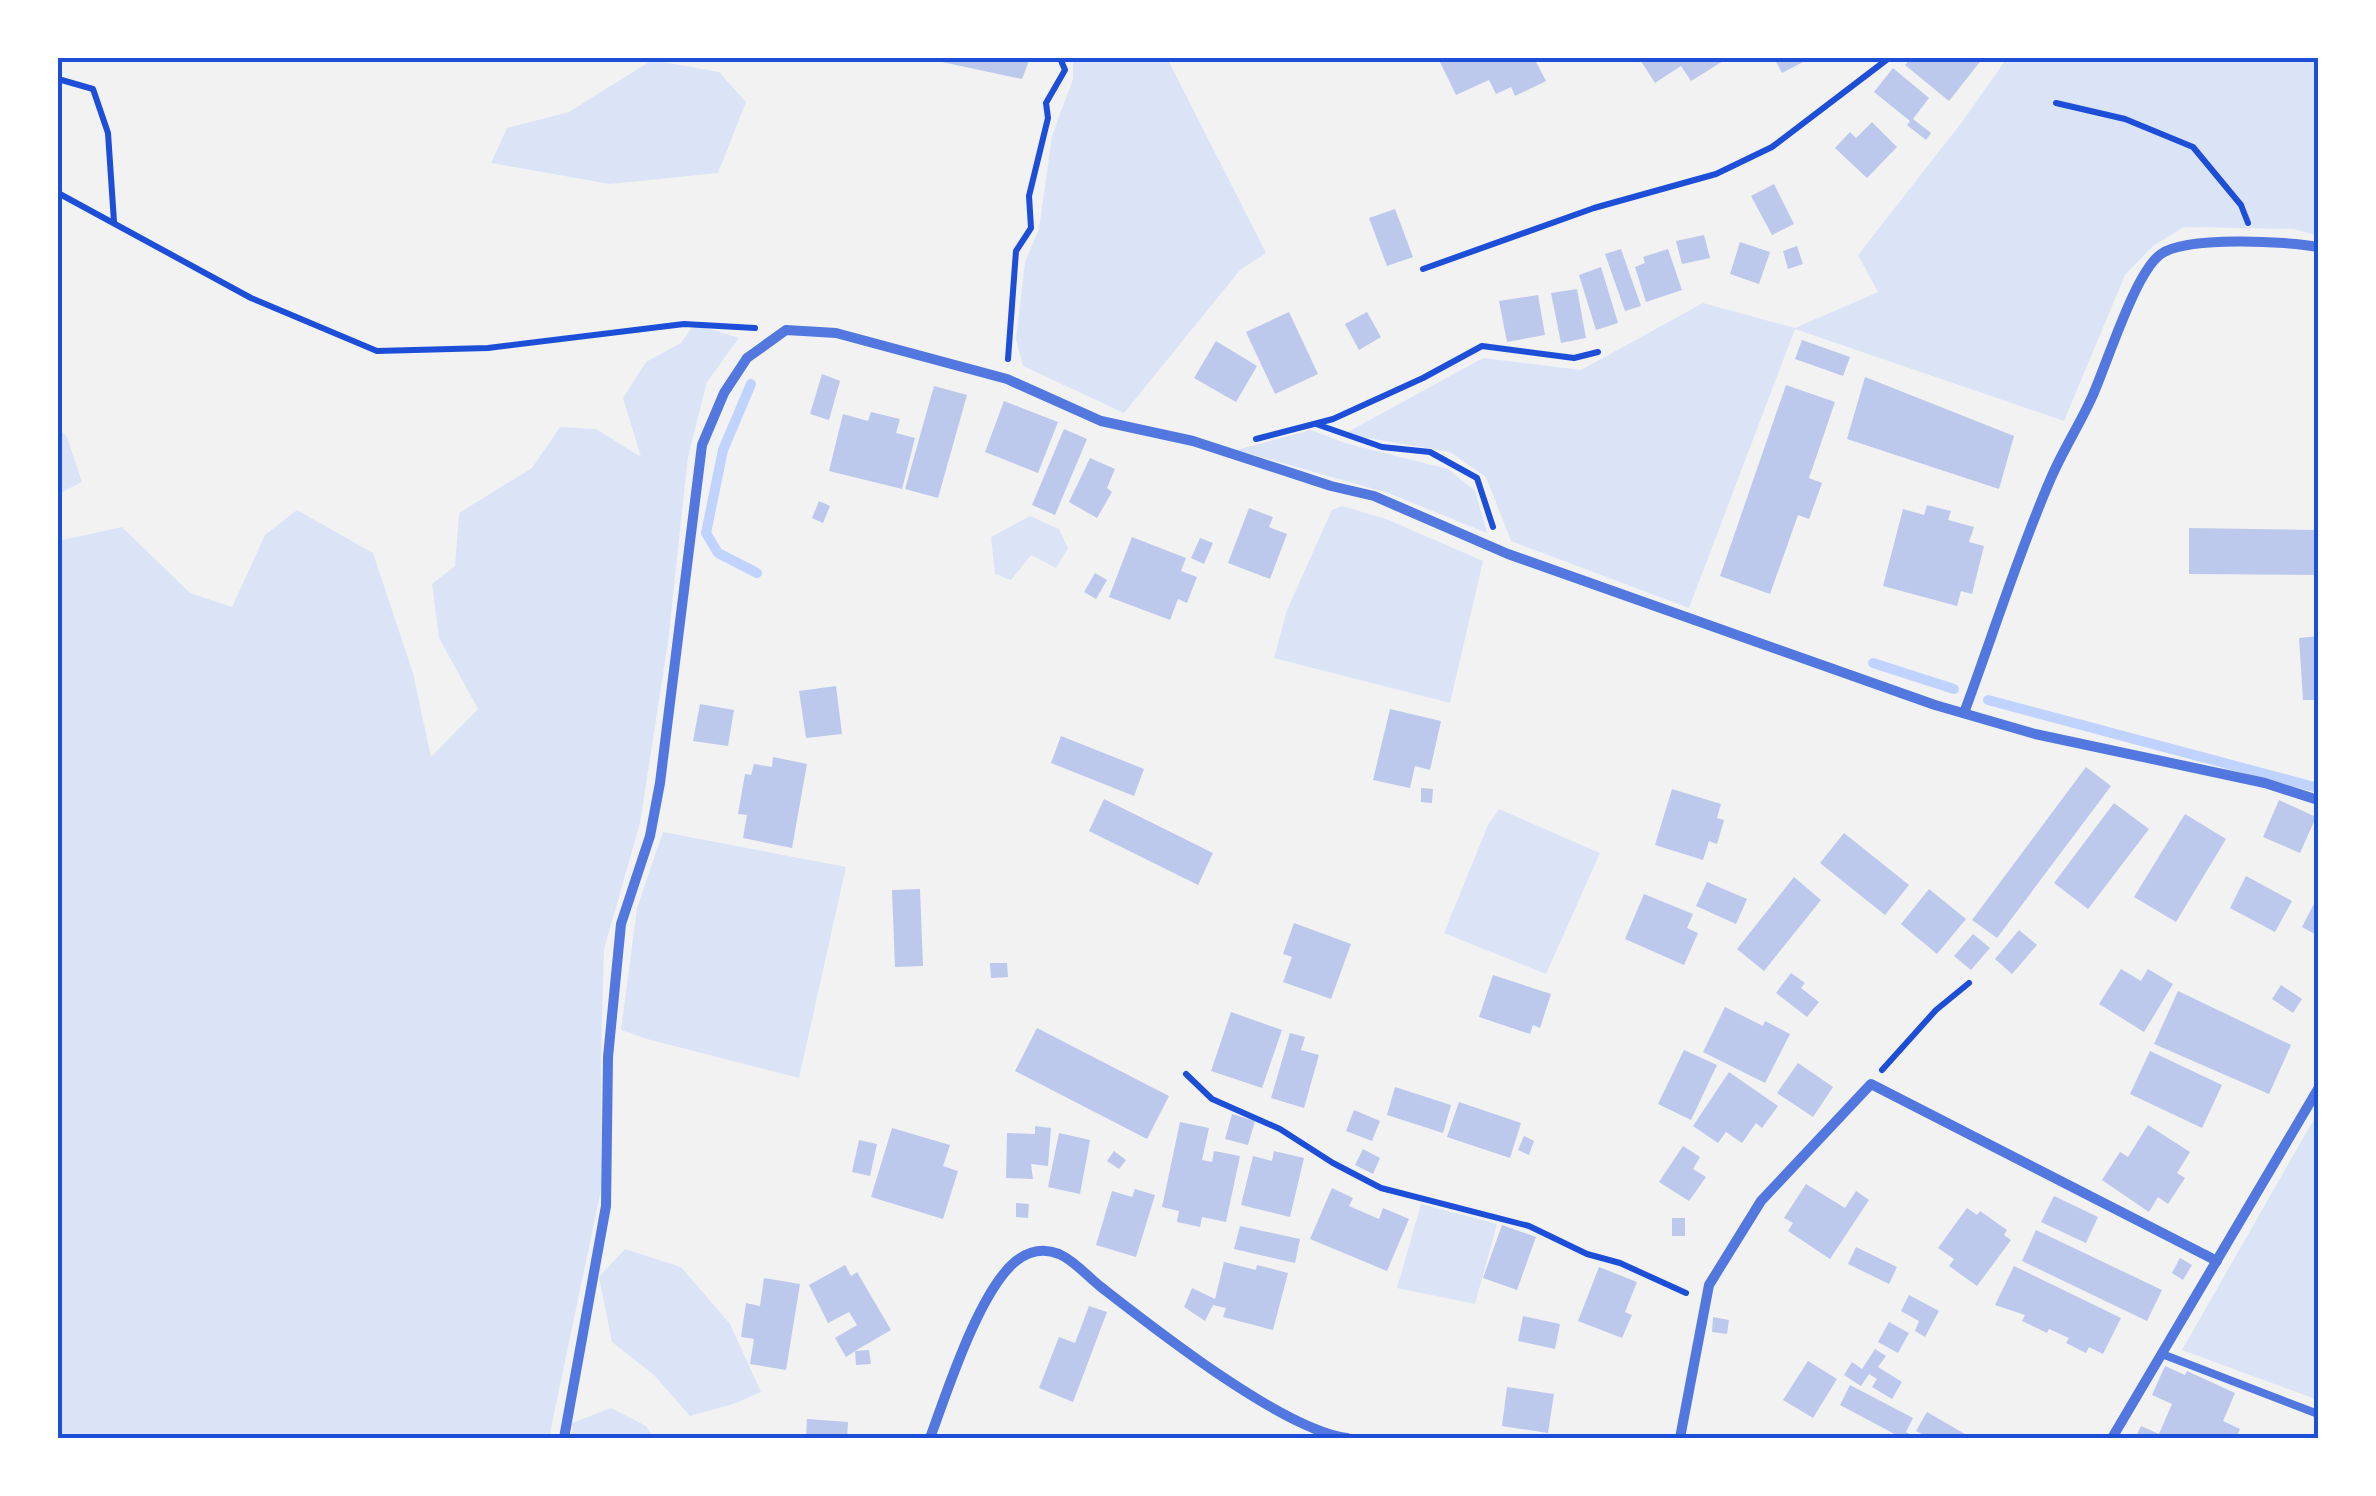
<svg xmlns="http://www.w3.org/2000/svg" width="2376" height="1496" font-family="Lora,serif">
	<style>
		.green { fill: #dbe4f7 }
		.lines { fill: none; stroke-linecap: round; stroke-linejoin: round }
		.stream { stroke: #bfd3fe; stroke-width: 10 }
		.building { fill: #bdc9ec }
		.path { stroke: #1d4ed8; stroke-width: 6 }
		.service { stroke: #5277de; stroke-width: 8 }
		.minor { stroke: #5277de; stroke-width: 10 }
		.neatline { fill: none; stroke: #1d4ed8; stroke-width: 4 }
	</style>
	<rect width="100%" height="100%" fill="#f2f2f2"/>
	<g class="green">
		<polygon points="1073,58 1167,58 1266,253 1240,270 1124,413 1023,366 1016,339 1025,262 1039,229 1052,136 1073,79"/>
		<polygon points="2007,58 2318,58 2318,236 2294,229 2184,227 2153,246 2125,275 2064,421 1795,329 1689,608 1511,541 1486,477 1450,452 1344,434 1483,358 1581,370 1703,303 1795,328 1878,292 1858,255 1962,122"/>
		<polygon points="652,60 719,72 746,102 718,173 610,184 491,163 507,128 569,112"/>
		<polygon points="694,324 739,338 707,382 688,457 668,642 640,823 604,949 601,1058 602,1185 549,1438 58,1438 58,541 122,527 190,593 232,607 265,535 297,510 373,553 413,673 431,757 478,709 439,638 432,584 455,566 459,513 532,468 560,427 596,429 641,457 623,398 646,362 681,343"/>
		<polygon points="58,428 67,437 82,482 58,494"/>
		<polygon points="1311,430 1345,443 1448,469 1475,491 1487,533 1388,493 1236,450"/>
		<polygon points="1342,506 1386,519 1483,561 1450,703 1274,658 1287,610 1332,510"/>
		<polygon points="1030,516 1059,529 1068,548 1056,568 1031,555 1011,580 995,574 991,537"/>
		<polygon points="1499,809 1600,853 1546,974 1444,933 1488,825"/>
		<polygon points="663,832 846,867 799,1078 647,1039 621,1030 637,908"/>
		<polygon points="2318,1112 2318,1400 2182,1350"/>
		<polygon points="1421,1204 1497,1224 1475,1304 1397,1288"/>
		<polygon points="625,1249 681,1267 730,1324 761,1392 733,1404 690,1416 654,1375 612,1342 599,1277"/>
		<polygon points="611,1408 646,1426 654,1438 573,1438 572,1423"/>
	</g>
	<g class="lines">
		<g class="stream">
			<polyline points="751,384 723,450 706,533 718,553 757,573"/>
			<polyline points="1873,663 1954,689"/>
			<polyline points="1988,700 2318,788"/>
		</g>
	</g>
	<g class="building">
		<polygon points="944,58 1030,58 1022,79 942,62"/>
		<polygon points="1438,58 1534,58 1546,81 1515,96 1511,87 1496,94 1489,80 1456,95"/>
		<polygon points="1639,58 1728,58 1691,81 1681,66 1655,83"/>
		<polygon points="1774,58 1806,58 1807,60 1782,73"/>
		<polygon points="1911,58 1983,58 1949,101 1905,65"/>
		<polygon points="1893,68 1929,98 1913,119 1931,133 1926,140 1907,125 1910,121 1874,92"/>
		<polygon points="1872,122 1897,147 1867,178 1835,148 1850,132 1856,138"/>
		<polygon points="1774,184 1794,224 1772,235 1751,196"/>
		<polygon points="1395,209 1413,257 1387,266 1369,218"/>
		<polygon points="1704,235 1710,258 1682,264 1676,241"/>
		<polygon points="1740,242 1770,252 1759,284 1730,274"/>
		<polygon points="1797,246 1803,264 1788,269 1783,251"/>
		<polygon points="1621,249 1641,306 1625,311 1605,254"/>
		<polygon points="1668,249 1682,290 1646,302 1635,267 1645,263 1643,257"/>
		<polygon points="1601,267 1618,323 1596,330 1579,275"/>
		<polygon points="1577,289 1586,338 1561,343 1551,293"/>
		<polygon points="1538,295 1545,335 1507,342 1499,301"/>
		<polygon points="1289,312 1318,374 1275,394 1246,332"/>
		<polygon points="1367,312 1381,337 1359,350 1345,324"/>
		<polygon points="1802,340 1850,357 1843,376 1795,359"/>
		<polygon points="1216,341 1257,366 1236,402 1194,378"/>
		<polygon points="822,374 840,381 829,420 810,414"/>
		<polygon points="1865,377 2014,436 1999,489 1847,439"/>
		<polygon points="1786,385 1835,402 1809,478 1822,483 1809,519 1798,515 1770,594 1720,576"/>
		<polygon points="934,386 967,395 938,498 905,489"/>
		<polygon points="1004,401 1058,422 1038,473 985,452"/>
		<polygon points="871,412 900,419 896,433 915,438 902,489 829,471 843,414 868,421"/>
		<polygon points="1064,429 1087,439 1055,515 1032,505"/>
		<polygon points="1090,458 1115,469 1107,488 1112,492 1097,518 1069,502"/>
		<polygon points="819,501 830,506 823,523 812,518"/>
		<polygon points="1927,505 1951,511 1948,520 1974,527 1969,542 1984,546 1972,594 1961,591 1957,606 1883,586 1903,509 1924,515"/>
		<polygon points="1249,508 1273,517 1269,527 1287,534 1270,579 1228,563"/>
		<polygon points="2189,528 2318,530 2317,575 2189,574"/>
		<polygon points="1132,537 1186,558 1181,571 1197,577 1187,603 1178,599 1170,620 1109,597"/>
		<polygon points="1200,538 1213,543 1204,564 1191,558"/>
		<polygon points="1095,573 1107,580 1096,599 1084,592"/>
		<polygon points="2318,636 2318,700 2303,700 2299,638"/>
		<polygon points="836,686 842,734 806,738 799,691"/>
		<polygon points="700,704 734,710 728,746 693,741"/>
		<polygon points="1390,709 1441,721 1430,770 1415,766 1410,788 1373,780"/>
		<polygon points="1061,736 1144,769 1134,796 1051,763"/>
		<polygon points="773,757 807,764 792,848 743,838 747,815 738,814 745,774 751,775 754,764 772,767"/>
		<polygon points="2086,767 2111,786 1997,938 1972,920"/>
		<polygon points="1421,788 1433,789 1432,803 1421,802"/>
		<polygon points="1672,789 1721,804 1717,818 1724,820 1717,844 1709,841 1703,860 1655,845"/>
		<polygon points="1104,799 1213,853 1198,885 1089,831"/>
		<polygon points="2279,800 2316,817 2300,853 2263,837"/>
		<polygon points="2114,803 2149,829 2088,909 2054,883"/>
		<polygon points="2185,814 2226,839 2176,922 2134,897"/>
		<polygon points="1844,833 1909,885 1885,915 1820,863"/>
		<polygon points="2246,876 2292,901 2275,932 2230,908"/>
		<polygon points="1794,877 1821,900 1764,971 1737,949"/>
		<polygon points="1707,882 1747,899 1736,924 1696,906"/>
		<polygon points="920,889 923,966 895,967 892,890"/>
		<polygon points="1929,889 1966,919 1937,954 1901,924"/>
		<polygon points="1644,894 1693,914 1687,928 1698,933 1684,965 1625,939"/>
		<polygon points="2318,896 2318,936 2302,927"/>
		<polygon points="1294,923 1351,944 1331,999 1283,982 1292,957 1283,954"/>
		<polygon points="2019,930 2037,945 2012,974 1995,959"/>
		<polygon points="1973,934 1990,948 1971,970 1954,956"/>
		<polygon points="990,963 1007,963 1008,977 991,978"/>
		<polygon points="2121,969 2141,981 2148,969 2173,984 2144,1032 2099,1004"/>
		<polygon points="1791,973 1805,983 1801,988 1819,1002 1807,1017 1776,993"/>
		<polygon points="1493,975 1551,994 1540,1028 1533,1025 1530,1034 1479,1017"/>
		<polygon points="2281,985 2302,999 2293,1013 2272,999"/>
		<polygon points="2178,991 2291,1045 2269,1094 2154,1044"/>
		<polygon points="1725,1007 1763,1026 1765,1021 1790,1034 1765,1083 1703,1052"/>
		<polygon points="1231,1012 1282,1030 1262,1088 1211,1071"/>
		<polygon points="1037,1028 1169,1096 1147,1139 1015,1071"/>
		<polygon points="1290,1033 1305,1037 1301,1050 1319,1055 1304,1108 1271,1098"/>
		<polygon points="1684,1050 1717,1065 1691,1120 1658,1104"/>
		<polygon points="2150,1051 2222,1085 2202,1128 2130,1094"/>
		<polygon points="1798,1063 1833,1087 1813,1117 1777,1093"/>
		<polygon points="1729,1072 1778,1106 1762,1128 1756,1123 1742,1143 1726,1132 1718,1143 1693,1126"/>
		<polygon points="1395,1087 1451,1105 1443,1133 1387,1115"/>
		<polygon points="1459,1102 1521,1123 1510,1158 1447,1137"/>
		<polygon points="1354,1110 1380,1121 1372,1141 1346,1131"/>
		<polygon points="1232,1114 1255,1121 1248,1145 1225,1139"/>
		<polygon points="1180,1122 1209,1128 1202,1160 1212,1162 1214,1151 1240,1156 1226,1222 1202,1217 1200,1227 1177,1222 1179,1211 1162,1207"/>
		<polygon points="2148,1125 2190,1152 2177,1173 2185,1178 2168,1204 2158,1197 2149,1212 2102,1180 2120,1152 2128,1157"/>
		<polygon points="1035,1126 1051,1128 1048,1166 1031,1164 1033,1179 1006,1178 1007,1133 1035,1134"/>
		<polygon points="892,1128 950,1145 943,1166 958,1171 943,1219 871,1197"/>
		<polygon points="1059,1133 1090,1140 1080,1194 1048,1187"/>
		<polygon points="1524,1136 1534,1141 1529,1155 1518,1150"/>
		<polygon points="859,1140 877,1144 870,1176 852,1172"/>
		<polygon points="1683,1146 1700,1157 1693,1169 1706,1177 1689,1201 1659,1182"/>
		<polygon points="1363,1149 1380,1158 1373,1174 1355,1165"/>
		<polygon points="1114,1151 1126,1160 1119,1169 1107,1161"/>
		<polygon points="1274,1151 1304,1158 1290,1217 1241,1205 1253,1156 1272,1161"/>
		<polygon points="1806,1184 1845,1208 1856,1191 1869,1200 1830,1259 1788,1231 1793,1223 1784,1218"/>
		<polygon points="1332,1188 1353,1198 1349,1206 1379,1219 1383,1208 1409,1219 1387,1271 1310,1239"/>
		<polygon points="1135,1189 1155,1195 1136,1257 1096,1245 1112,1191 1132,1197"/>
		<polygon points="2054,1196 2098,1217 2086,1243 2041,1222"/>
		<polygon points="1016,1203 1029,1204 1028,1218 1016,1217"/>
		<polygon points="1967,1208 1977,1215 1980,1211 2007,1230 2004,1235 2011,1240 1977,1286 1949,1266 1954,1259 1938,1248"/>
		<rect x="1672" y="1218" width="13" height="18"/>
		<polygon points="1502,1225 1536,1237 1517,1290 1483,1278"/>
		<polygon points="1240,1226 1300,1239 1295,1263 1234,1249"/>
		<polygon points="2036,1230 2162,1290 2147,1321 2022,1261"/>
		<polygon points="1856,1247 1897,1267 1889,1284 1848,1264"/>
		<polygon points="2180,1258 2192,1265 2183,1280 2172,1273"/>
		<polygon points="1224,1262 1256,1270 1257,1265 1288,1273 1273,1330 1223,1317 1226,1308 1213,1305 1205,1321 1184,1307 1192,1288 1215,1299"/>
		<polygon points="845,1265 851,1276 857,1272 891,1330 855,1351 869,1350 871,1364 856,1365 855,1351 846,1357 835,1338 857,1325 849,1312 828,1323 809,1285"/>
		<polygon points="2014,1266 2121,1318 2103,1354 2089,1347 2086,1353 2066,1343 2069,1338 2049,1329 2047,1333 2022,1321 2025,1315 1995,1305"/>
		<polygon points="1599,1267 1637,1282 1625,1312 1632,1315 1622,1338 1578,1321"/>
		<polygon points="764,1278 800,1284 786,1370 750,1364 754,1339 741,1337 746,1303 760,1306"/>
		<polygon points="1909,1295 1939,1311 1925,1337 1915,1331 1919,1321 1901,1311"/>
		<polygon points="1089,1306 1107,1312 1073,1402 1039,1388 1059,1337 1075,1343"/>
		<polygon points="1523,1316 1560,1324 1555,1349 1518,1341"/>
		<polygon points="1713,1317 1729,1320 1727,1334 1712,1332"/>
		<polygon points="1889,1322 1909,1333 1898,1353 1878,1342"/>
		<polygon points="1875,1349 1886,1356 1878,1367 1902,1382 1892,1399 1872,1387 1877,1379 1869,1374 1861,1386 1844,1375 1852,1362 1862,1369"/>
		<polygon points="1808,1361 1837,1379 1813,1418 1783,1400"/>
		<polygon points="2165,1366 2185,1375 2187,1371 2235,1393 2223,1421 2240,1429 2236,1438 2135,1438 2141,1426 2159,1434 2172,1404 2152,1395"/>
		<polygon points="1850,1385 1913,1418 1906,1432 1917,1438 1902,1438 1840,1405"/>
		<polygon points="1507,1387 1554,1394 1548,1433 1502,1426"/>
		<polygon points="1927,1412 1965,1434 1962,1438 1930,1438 1916,1431"/>
		<polygon points="807,1419 848,1422 847,1438 806,1438"/>
	</g>
	<g class="lines">
		<g class="path">
			<polyline points="58,79 93,89 108,133 114,222"/>
			<polyline points="2056,103 2125,119 2193,147 2241,205 2248,223"/>
			<polyline points="58,193 251,298 377,351 488,348 684,324 755,328"/>
			<polyline points="1423,269 1594,208 1716,174 1772,147 1889,58"/>
			<polyline points="1008,359 1016,251 1031,228 1029,196 1048,118 1046,103 1065,70 1060,58"/>
			<polyline points="1316,424 1382,447 1430,452 1477,478 1493,527"/>
			<polyline points="1256,439 1333,419 1423,378 1482,346 1574,358 1598,352"/>
			<polyline points="1882,1070 1936,1010 1969,983"/>
			<polyline points="1186,1074 1212,1099 1280,1129 1333,1163 1381,1188 1529,1226 1587,1254 1620,1263 1686,1293"/>
		</g>
		<polyline class="service" points="2162,1354 2318,1414"/>
		<g class="minor">
			<path d="M 1964,713 C 1993,635 2018,554 2051,478 C 2063,450 2080,424 2092,397 C 2107,364 2135,272 2161,254 C 2186,236 2287,241 2318,247"/>
			<polyline points="564,1438 606,1206 608,1057 621,924 650,836 660,783 702,445 724,393 747,358 786,330 836,333 1007,379 1101,421 1193,441 1331,486 1374,496 1508,554 1935,705 2035,734 2265,783 2318,800"/>
			<path d="M 930,1438 C 947,1392 979,1291 1016,1261 C 1029,1251 1044,1248 1059,1254 C 1075,1261 1087,1276 1101,1287 C 1155,1329 1283,1430 1347,1438"/>
			<polyline points="1680,1438 1709,1285 1761,1201 1871,1084 2217,1261"/>
			<polyline points="2112,1438 2318,1089"/>
		</g>
	</g>
	<rect width="2376" height="1496" fill="none" stroke="#ffffff" stroke-width="120"/>
	<rect x="60" y="60" width="2256" height="1376" class="neatline"/>
</svg>
